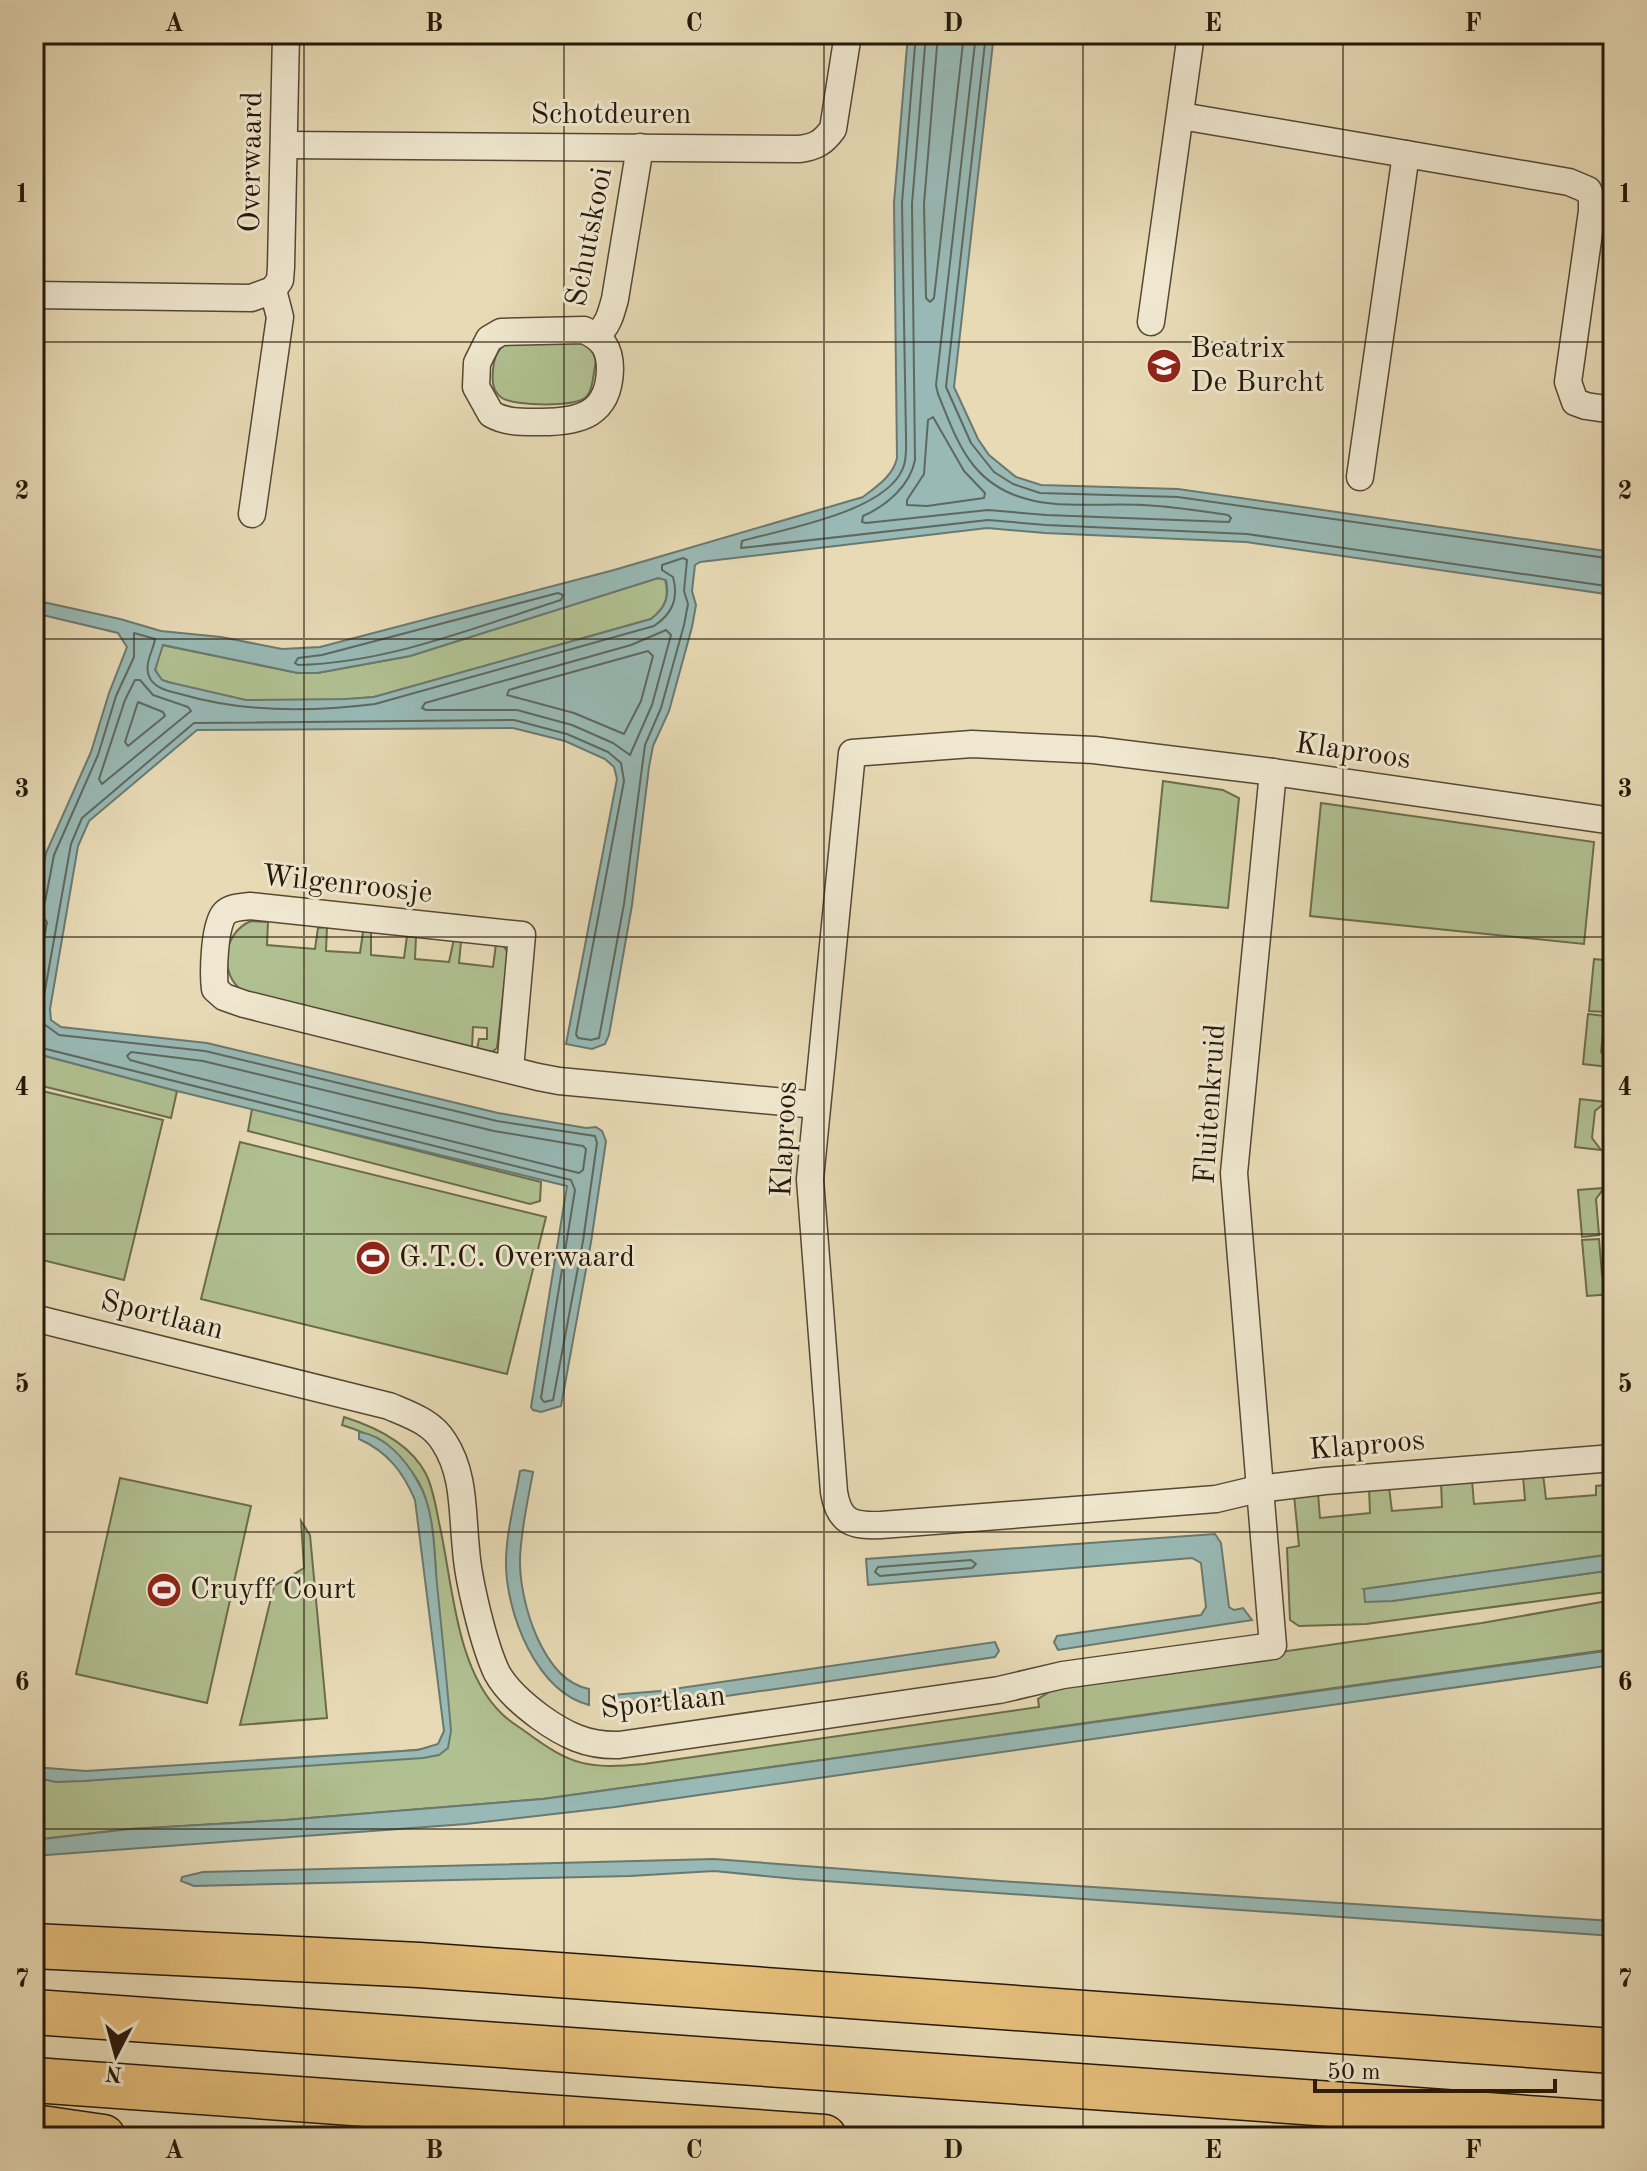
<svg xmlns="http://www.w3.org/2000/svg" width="1647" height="2171" font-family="'Old Standard TT',serif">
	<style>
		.green { fill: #b1c091; stroke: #6b6c4d; stroke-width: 2 }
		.water { fill: #98b9b5; stroke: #6a7970; stroke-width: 2; fill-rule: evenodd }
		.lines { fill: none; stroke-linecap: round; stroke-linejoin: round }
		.shore { stroke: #5e685f; stroke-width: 2 }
		.street-casing { stroke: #564834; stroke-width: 29 }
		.highway-casing { stroke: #251809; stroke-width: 47 }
		.street { stroke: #efe7cf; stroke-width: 26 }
		.highway { stroke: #e4bd7a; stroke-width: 44 }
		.grid { fill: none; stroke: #251809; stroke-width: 2; stroke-opacity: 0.55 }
		.labels { text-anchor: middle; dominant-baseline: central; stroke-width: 6; stroke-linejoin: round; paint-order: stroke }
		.street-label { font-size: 30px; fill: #251809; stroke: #efe7cf }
		.poi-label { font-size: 30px; fill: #251809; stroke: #efe7cf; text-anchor: start }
		.neatline { fill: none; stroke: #251809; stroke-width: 3 }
		.grid-label { font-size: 26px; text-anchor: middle; font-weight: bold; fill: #251809 }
	</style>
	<rect width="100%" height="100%" fill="#e7dab5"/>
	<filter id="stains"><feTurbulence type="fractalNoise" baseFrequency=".0025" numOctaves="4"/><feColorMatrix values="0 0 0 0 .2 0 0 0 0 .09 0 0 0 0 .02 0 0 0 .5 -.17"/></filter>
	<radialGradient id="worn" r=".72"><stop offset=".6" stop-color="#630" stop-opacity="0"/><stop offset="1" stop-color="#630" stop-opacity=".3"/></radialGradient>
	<g class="green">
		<path d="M 581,342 C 594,349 598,357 594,372 C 593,380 592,390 587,396 C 578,408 514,406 502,398 C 492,391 492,381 493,370 C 494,358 497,350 507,343 Z"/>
		<path d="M 658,578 L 665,579 C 670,597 665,608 651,619 L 374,697 C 327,701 275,706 229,698 C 208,695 188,688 168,682 L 162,680 L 155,670 L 162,645 L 298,673 L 317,673 L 410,656 Z"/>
		<polygon points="1163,781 1223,790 1239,798 1228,908 1151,901"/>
		<polygon points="1321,803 1594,842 1584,944 1310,916"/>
		<path d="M 251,921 L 268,922 L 267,945 L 315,949 L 318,928 L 327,927 L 326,951 L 360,953 L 363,932 L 371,931 L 371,955 L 404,958 L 407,936 L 410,935 L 416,937 L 415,959 L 449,962 L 454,939 L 461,942 L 459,963 L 493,967 L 496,944 L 503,945 L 508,953 L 497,1048 L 492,1052 L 477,1049 L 479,1039 L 487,1039 L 487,1028 L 473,1027 L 472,1048 L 244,992 C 218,975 222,933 251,921 Z"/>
		<polygon points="1594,959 1613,961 1613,973 1608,976 1605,1012 1589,1011"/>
		<polygon points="1588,1014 1605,1016 1601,1052 1610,1062 1609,1067 1583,1064"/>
		<polygon points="34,1053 177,1091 171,1118 34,1084"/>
		<polygon points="34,1089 163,1120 124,1280 34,1258"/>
		<polygon points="1580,1099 1606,1102 1595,1111 1592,1138 1601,1150 1575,1147"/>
		<polygon points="252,1109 541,1182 540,1201 530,1204 248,1131"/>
		<polygon points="240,1142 546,1217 507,1374 201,1299"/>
		<polygon points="1604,1188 1596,1199 1599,1235 1582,1237 1578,1190"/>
		<polygon points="1599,1239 1602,1275 1612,1283 1613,1294 1587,1296 1582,1240"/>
		<path d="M 344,1417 C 376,1427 410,1443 426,1474 C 434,1490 436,1509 440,1527 C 453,1586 456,1670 502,1714 C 509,1721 518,1726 526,1732 C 572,1766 588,1769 644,1764 L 1039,1707 L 1038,1699 L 1064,1683 L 1482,1623 L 1613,1600 L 1613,1649 L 543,1799 L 285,1820 L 130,1829 L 34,1840 L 34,1777 L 56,1781 L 81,1781 L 447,1747 C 444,1699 441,1650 437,1601 C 435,1566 436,1512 418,1481 C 397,1448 378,1436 342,1425 Z"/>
		<polygon points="1543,1474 1546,1499 1596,1495 1596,1486 1613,1484 1613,1554 1364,1589 1392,1601 1613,1570 1613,1591 1366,1624 1299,1626 1290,1620 1287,1548 1299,1546 1294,1495 1318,1493 1320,1518 1370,1513 1369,1488 1389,1487 1392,1511 1442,1507 1441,1483 1472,1480 1474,1504 1525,1500 1523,1476"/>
		<polygon points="120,1478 251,1506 207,1703 76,1674"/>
		<polygon points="301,1521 310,1535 327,1718 240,1725 274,1586 304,1568"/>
	</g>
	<g class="water">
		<path d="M 908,34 L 994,34 L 954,387 L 978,439 L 989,455 L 1016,477 L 1041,485 L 1178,489 L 1613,552 L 1613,595 L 1246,542 L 1045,533 L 987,528 L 700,562 L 695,565 L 692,591 L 696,605 L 692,627 L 669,711 L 653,746 L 649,767 L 632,905 L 609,1035 L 605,1044 L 592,1049 L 566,1044 L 617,779 L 614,767 L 605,759 L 565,741 L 513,728 L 197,730 L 89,821 L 78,846 L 50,1009 L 51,1020 L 61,1027 L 207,1043 L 498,1113 L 586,1128 L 596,1127 L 602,1131 L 606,1141 L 591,1242 L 561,1406 L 541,1412 L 533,1410 L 531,1407 L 567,1186 L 177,1091 L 34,1053 L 34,921 L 46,853 L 91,752 L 109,693 L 127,647 L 118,633 L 34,613 L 34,600 L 120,619 L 161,631 L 221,637 L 282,649 L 320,647 L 614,570 L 863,497 C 877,486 893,476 897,458 L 894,203 ZM 658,578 L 666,580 C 670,598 665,608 651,619 L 374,697 L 346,699 L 246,700 L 168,682 L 162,680 L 155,670 L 163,645 L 298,673 L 317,673 L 410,656 Z"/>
		<path d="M 359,1432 C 385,1435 406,1460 418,1482 C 435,1510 434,1552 437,1584 C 442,1633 447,1682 451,1731 L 448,1748 L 439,1755 L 423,1758 L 83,1781 L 56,1782 L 34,1777 L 34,1767 L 86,1771 L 418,1750 L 438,1744 L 444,1731 L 415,1500 C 403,1472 388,1452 359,1439 Z"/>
		<path d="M 524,1470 L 533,1472 C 528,1500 521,1529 520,1559 C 519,1600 542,1680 589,1689 L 589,1705 C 536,1691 506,1613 506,1563 C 506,1533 515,1501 520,1471 Z"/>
		<polygon points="1215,1534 1221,1543 1229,1607 1234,1610 1243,1608 1252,1620 1058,1650 1054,1642 1057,1636 1201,1615 1206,1607 1201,1563 1192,1558 868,1585 866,1559"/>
		<polygon points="1613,1554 1613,1570 1392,1601 1365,1602 1364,1589"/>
		<polygon points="995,1642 999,1651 995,1657 665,1705 611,1709 612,1695 660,1691"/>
		<polygon points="1613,1650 1613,1665 615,1807 466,1824 34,1856 34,1840 130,1829 285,1820 543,1799"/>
		<polygon points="714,1859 1000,1881 1613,1921 1613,1936 796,1879 714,1871 630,1876 194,1886 181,1881 182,1877 203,1872"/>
	</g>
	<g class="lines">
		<g class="shore">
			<path d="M 916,34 L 902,203 L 906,437 C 906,447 907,459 903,468 C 886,512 784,529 742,541 L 741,548 L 988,520 L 1046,525 L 1247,534 L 1613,587"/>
			<path d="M 926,34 L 912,204 L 915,460 C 910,486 886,506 863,516 L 862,522 L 866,523 L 988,510 L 1046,515 L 1229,522 L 1231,518 L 1228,515 C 1200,511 1171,506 1142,505 C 1084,502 1016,517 974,466 C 957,445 948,418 938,394 L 936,385 L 976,34"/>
			<polyline points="938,34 924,204 926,298 930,302 934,298 964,34"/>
			<polyline points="986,34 946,387 971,443 994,472 1013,484 1040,493 1178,497 1613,559"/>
			<polygon points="933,417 964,471 985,493 984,498 927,506 907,505 907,500 924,474 928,420"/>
			<path d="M 558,593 L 563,595 L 561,600 C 476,627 388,663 298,665 L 295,663 L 298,658 L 322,655 Z"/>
			<polygon points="666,630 671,635 652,705 630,755 613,743 572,725 517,710 426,710 422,708 425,703 631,645"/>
			<polygon points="648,651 653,656 641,701 624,734 574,713 507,695 509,690 522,686"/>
			<polygon points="135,680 140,680 153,695 188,707 191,711 102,784 99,779 125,700"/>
			<polygon points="138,702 163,712 165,716 128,746 125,742"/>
			<path d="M 34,909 L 41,907 L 45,902 L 54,855 L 98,755 L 116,696 L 134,657 L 134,633 L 155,639 C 153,652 142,666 151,680 C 158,690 173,692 184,695 C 246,713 311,712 375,704 L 654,626 C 672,614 679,599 673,577 L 662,570 L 662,565 L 683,558 L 687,560 L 684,591 L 688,604 L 684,625 L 661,708 L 645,745 L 624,904 L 599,1038 L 591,1040 L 578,1038 L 576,1034 L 624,781 L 621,763 L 608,752 L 567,734 L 514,720 L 194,723 L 82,818 L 71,844 L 42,1007 L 44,1024 L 59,1035 L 205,1051 L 497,1121 L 595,1136 L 597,1143 L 583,1241 L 553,1400 L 544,1402 L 541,1398 L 575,1190 L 571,1180 L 34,1046"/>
			<polyline points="34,919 44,918 47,922 34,996"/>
			<polygon points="131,1052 203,1061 494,1131 583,1146 586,1149 583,1170 579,1173 182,1074 130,1060 127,1056"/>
			<polygon points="971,1560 976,1564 972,1568 880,1576 875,1572 878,1567"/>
		</g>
		<defs>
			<g id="street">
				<polyline points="1181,116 1406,154 1360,477"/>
				<path d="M 285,145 L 799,149 C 815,147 823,143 833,129 L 848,34"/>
				<polyline points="1406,154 1569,182 1588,190 1592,199 1592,211 1568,382 1575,402 1586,406 1613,410"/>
				<polyline points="34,295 251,298 273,290"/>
				<polyline points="1151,322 1191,34"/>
				<path d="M 584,330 C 602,338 610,348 610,369 C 609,414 581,422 541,422 C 523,422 507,423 491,414 L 476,387 L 477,363 L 489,339 L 501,332 Z"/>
				<path d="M 596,336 C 608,326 611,314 615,299 L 640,147"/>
				<polyline points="252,514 280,317 273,290 280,280 281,267 286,34"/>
				<path d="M 1613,821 L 1273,772 L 1094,750 L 972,744 L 852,753 L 810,1179 L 834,1492 C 839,1523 853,1526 881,1525 L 1216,1499 L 1258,1489 L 1325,1481 L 1613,1458"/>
				<path d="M 510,1069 L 522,935 L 250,906 C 242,907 231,907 225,913 C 214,924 213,973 215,989 L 224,997 L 244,1004 L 538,1077 L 559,1081 L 817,1105"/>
				<path d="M 34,1318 L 389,1406 C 410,1415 432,1422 444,1442 C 465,1474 462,1513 466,1549 C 468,1580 484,1646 497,1673 C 507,1691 524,1705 540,1717 C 565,1735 587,1746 619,1745 L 999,1690 L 1063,1675 L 1273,1646 L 1234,1173 L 1273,772"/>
			</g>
			<g id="highway">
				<polyline points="34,1946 419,1965 1613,2051"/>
				<polyline points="34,2012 1613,2124"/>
				<polyline points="34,2080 824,2137"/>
				<polyline points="34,2127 103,2137"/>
			</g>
		</defs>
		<use href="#street" class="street-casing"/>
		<use href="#highway" class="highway-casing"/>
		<use href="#street" class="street"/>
		<use href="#highway" class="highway"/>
	</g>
	<path class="grid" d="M 304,34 L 304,2137M 564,34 L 564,2137M 824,34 L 824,2137M 1083,34 L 1083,2137M 1343,34 L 1343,2137M 34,342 L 1613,342M 34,639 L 1613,639M 34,937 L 1613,937M 34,1234 L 1613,1234M 34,1532 L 1613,1532M 34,1829 L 1613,1829"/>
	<defs>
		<symbol id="school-disc" viewBox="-11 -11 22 22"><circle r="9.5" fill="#8f2418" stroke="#efe7cf"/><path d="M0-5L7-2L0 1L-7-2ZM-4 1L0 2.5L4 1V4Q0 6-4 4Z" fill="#fff"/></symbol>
		<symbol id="stadium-disc" viewBox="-11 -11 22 22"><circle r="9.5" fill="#8f2418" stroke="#efe7cf"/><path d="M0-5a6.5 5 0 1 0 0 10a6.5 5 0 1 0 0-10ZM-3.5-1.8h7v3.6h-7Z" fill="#fff"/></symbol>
	</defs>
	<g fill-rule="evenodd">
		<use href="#school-disc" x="1144" y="346" width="40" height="40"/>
		<use href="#stadium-disc" x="353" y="1238" width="40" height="40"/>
		<use href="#stadium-disc" x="144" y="1570" width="40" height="40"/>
	</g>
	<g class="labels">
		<g class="street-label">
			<text x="611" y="115">Schotdeuren</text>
			<text transform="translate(252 162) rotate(-89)">Overwaard</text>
			<text transform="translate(590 237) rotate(-79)">Schutskooi</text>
			<text transform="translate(1353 752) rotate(8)">Klaproos</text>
			<text transform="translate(347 885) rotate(6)">Wilgenroosje</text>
			<text transform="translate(1211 1104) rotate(-86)">Fluitenkruid</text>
			<text transform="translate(785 1139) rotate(-87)">Klaproos</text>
			<text transform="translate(162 1316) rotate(14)">Sportlaan</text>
			<text transform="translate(1367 1446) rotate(-5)">Klaproos</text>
			<text transform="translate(663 1703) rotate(-6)">Sportlaan</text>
		</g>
		<g class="poi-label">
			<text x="1190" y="349">Beatrix<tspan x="1190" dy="34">De Burcht</tspan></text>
			<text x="399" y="1258">G.T.C. Overwaard</text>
			<text x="190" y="1590">Cruyff Court</text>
		</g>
	</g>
	<rect width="1647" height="2171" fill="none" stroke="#e7dab5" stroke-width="88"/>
	<g transform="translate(116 2055) rotate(186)" stroke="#efe7cf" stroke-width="6" paint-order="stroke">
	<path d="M0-6L14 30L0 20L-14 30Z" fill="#251809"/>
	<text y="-12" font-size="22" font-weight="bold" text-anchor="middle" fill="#251809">N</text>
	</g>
	<path d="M1315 2079v12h240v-12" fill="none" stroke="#251809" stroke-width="4"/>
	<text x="1327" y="2079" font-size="24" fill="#251809" stroke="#efe7cf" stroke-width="6" paint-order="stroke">50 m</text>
	<rect x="44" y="44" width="1559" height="2083" class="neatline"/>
	<g class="grid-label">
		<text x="174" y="31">A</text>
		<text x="434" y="31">B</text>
		<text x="694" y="31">C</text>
		<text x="953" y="31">D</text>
		<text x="1213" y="31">E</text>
		<text x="1473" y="31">F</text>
		<text x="22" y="202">1</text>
		<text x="1625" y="202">1</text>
		<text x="22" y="499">2</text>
		<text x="1625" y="499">2</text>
		<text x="22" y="797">3</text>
		<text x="1625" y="797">3</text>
		<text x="22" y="1095">4</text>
		<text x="1625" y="1095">4</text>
		<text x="22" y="1392">5</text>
		<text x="1625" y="1392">5</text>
		<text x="22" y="1690">6</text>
		<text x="1625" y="1690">6</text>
		<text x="22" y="1987">7</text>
		<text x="1625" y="1987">7</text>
		<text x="174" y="2158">A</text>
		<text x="434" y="2158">B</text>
		<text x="694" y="2158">C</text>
		<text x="953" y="2158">D</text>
		<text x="1213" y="2158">E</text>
		<text x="1473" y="2158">F</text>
	</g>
	<rect width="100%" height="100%" filter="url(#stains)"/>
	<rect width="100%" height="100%" fill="url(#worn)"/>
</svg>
